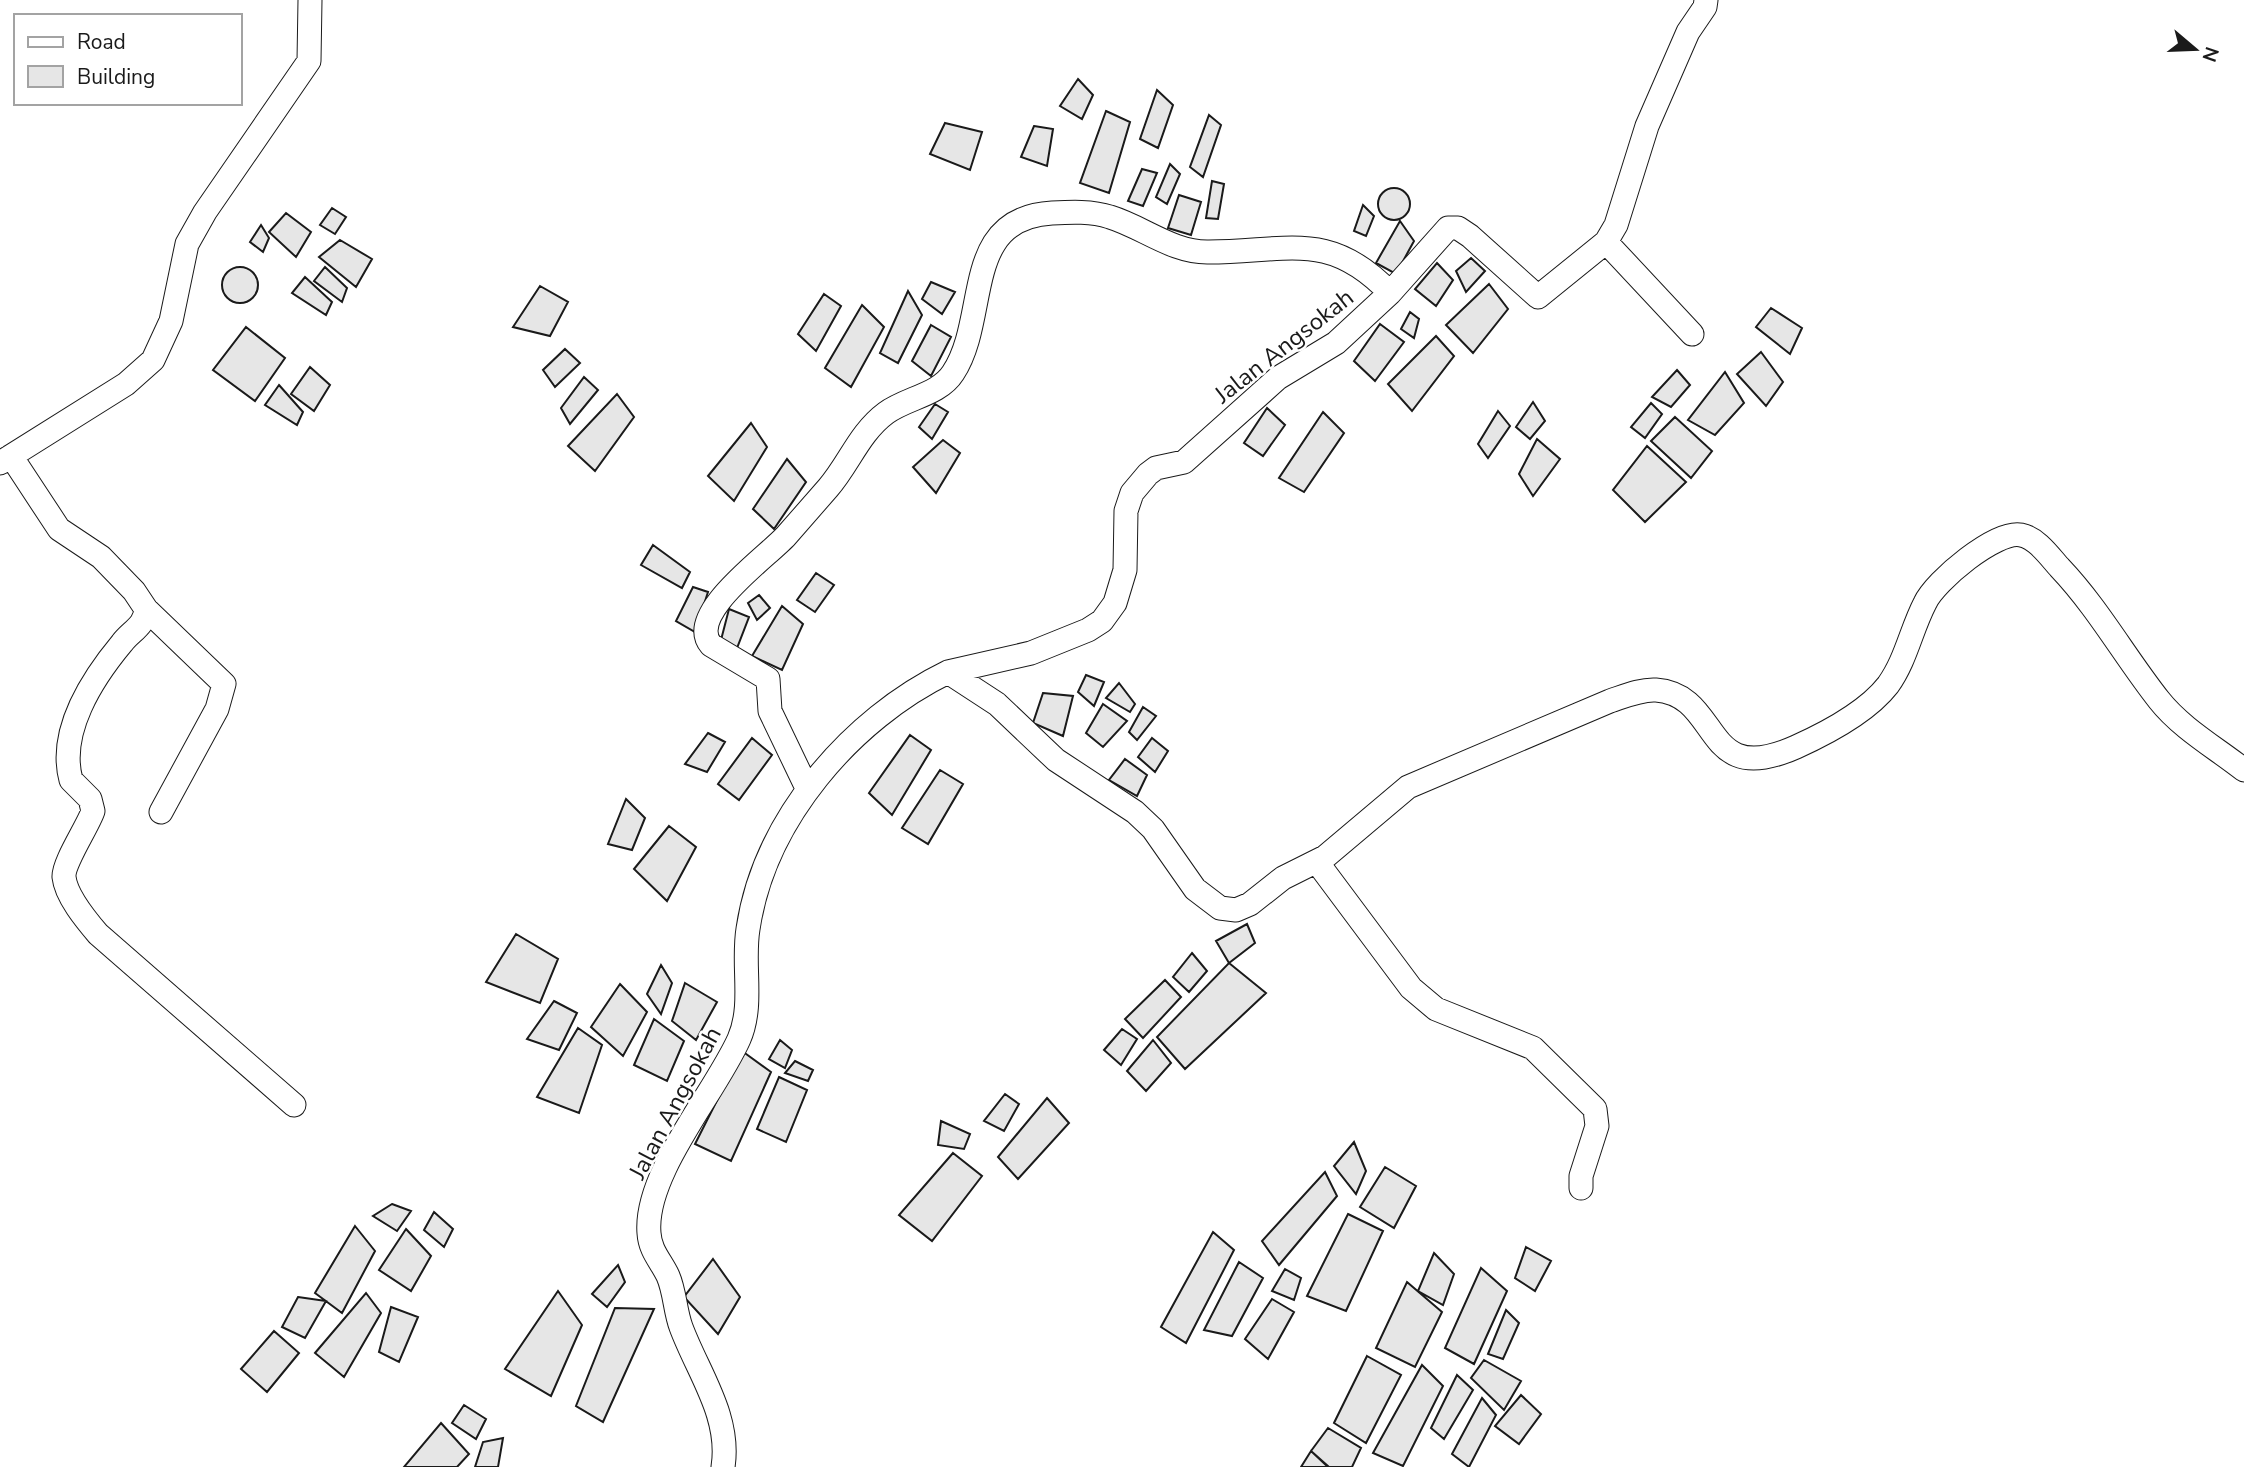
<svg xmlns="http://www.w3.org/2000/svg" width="2244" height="1467" font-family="'Nunito Sans',sans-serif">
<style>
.building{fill:#e6e6e6;stroke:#1a1a1a;stroke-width:2}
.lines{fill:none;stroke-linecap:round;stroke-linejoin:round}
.minor-casing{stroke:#1a1a1a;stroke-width:25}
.minor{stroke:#fff;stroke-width:23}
.labels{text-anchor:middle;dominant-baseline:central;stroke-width:5;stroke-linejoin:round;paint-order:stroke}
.street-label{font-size:24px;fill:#1a1a1a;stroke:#fff}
</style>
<rect width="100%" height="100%" fill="#fff"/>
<path class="building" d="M1078,79l15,16 -11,24 -22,-13z
M1157,90l16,15 -15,43 -18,-9z
M1106,111l24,11 -21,71 -29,-10z
M1209,115l12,10 -18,52 -13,-10z
M945,123l37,9 -12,38 -40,-16z
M1034,126l19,3 -6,37 -26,-9z
M1170,164l10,10 -13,30 -11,-7z
M1142,169l15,4 -14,33 -15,-5z
M1212,181l12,3 -6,35 -12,-1z
M1378 204a16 16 0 1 1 32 0a16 16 0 1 1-32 0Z
M1179,195l22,7 -10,33 -23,-7z
M1363,205l11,11 -8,20 -12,-5z
M332,208l14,9 -11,17 -15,-9z
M286,213l25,19 -15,25 -27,-25z
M1400,221l14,20 -18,33 -20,-11z
M261,225l8,13 -6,14 -13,-10z
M340,240l32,19 -16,28 -37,-30z
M1471,258l14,13 -19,21 -10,-21z
M1437,263l16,17 -17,26 -21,-17z
M222 285a18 18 0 1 1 36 0a18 18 0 1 1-36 0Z
M325,267l22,21 -5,14 -28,-21z
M305,277l27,25 -6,13 -34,-22z
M931,282l24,10 -13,22 -20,-15z
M1489,284l19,25 -35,44 -27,-28z
M540,286l28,16 -18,34 -37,-9z
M908,291l14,24 -24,48 -18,-10z
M824,294l17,12 -25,45 -18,-17z
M862,305l22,22 -33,60 -26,-19z
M1771,308l31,20 -12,26 -34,-27z
M1410,312l9,7 -5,19 -13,-9z
M1380,324l24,18 -29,39 -21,-20z
M931,325l20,12 -20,39 -19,-15z
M246,327l39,31 -30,43 -42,-31z
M1436,336l18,20 -42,55 -24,-27z
M565,349l15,14 -25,24 -12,-17z
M1761,352l22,30 -17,24 -29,-32z
M310,367l20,18 -16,26 -23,-17z
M1677,370l13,15 -19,22 -19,-10z
M1725,372l19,31 -29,32 -27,-15z
M584,377l14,13 -28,34 -9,-16z
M279,385l24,27 -6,13 -32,-20z
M617,394l17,23 -39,54 -27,-25z
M1533,402l12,19 -15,18 -14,-12z
M1651,403l11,11 -17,24 -14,-11z
M935,404l13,8 -16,27 -13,-12z
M1267,408l18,17 -22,31 -19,-13z
M1498,411l12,15 -22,32 -10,-14z
M1323,412l21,21 -40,59 -25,-14z
M1675,417l37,34 -21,27 -40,-37z
M751,423l16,24 -33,54 -26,-25z
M1537,439l23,20 -27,37 -14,-22z
M943,440l17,13 -24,40 -23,-26z
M1647,446l39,36 -41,40 -32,-32z
M787,459l19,23 -32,47 -21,-20z
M653,545l37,27 -8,16 -41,-23z
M816,573l18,12 -19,27 -18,-12z
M693,587l15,5 -13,40 -19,-11z
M759,595l11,13 -13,12 -9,-17z
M782,606l21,18 -21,46 -30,-14z
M729,609l20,8 -12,31 -16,-8z
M1086,675l18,7 -10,24 -16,-14z
M1119,683l16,21 -5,8 -24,-14z
M1043,693l30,3 -10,40 -30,-13z
M1103,704l24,17 -24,26 -17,-14z
M1143,707l13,9 -19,24 -8,-8z
M708,733l17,9 -18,30 -22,-8z
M910,735l21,15 -39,65 -23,-22z
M752,738l20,17 -33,45 -21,-16z
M1152,738l16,13 -13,21 -17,-15z
M1125,759l22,16 -10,21 -28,-16z
M940,770l23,14 -35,60 -26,-16z
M626,799l19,19 -13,32 -24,-6z
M669,826l27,21 -29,54 -33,-32z
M1247,924l8,19 -26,20 -13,-22z
M516,934l42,25 -18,44 -54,-21z
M1192,953l15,18 -18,21 -16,-15z
M1229,963l37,30 -81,76 -28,-32z
M661,965l11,18 -11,31 -14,-20z
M1165,980l16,17 -38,41 -18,-19z
M685,983l32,19 -21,38 -24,-19z
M620,984l27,28 -24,44 -32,-29z
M554,1001l23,12 -18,37 -32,-11z
M654,1019l30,22 -17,40 -33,-16z
M578,1028l24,17 -23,68 -42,-16z
M1122,1029l15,10 -16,26 -17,-15z
M780,1040l12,10 -7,18 -16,-9z
M1153,1040l18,23 -25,28 -19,-20z
M742,1051l29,21 -40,89 -36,-17z
M795,1061l18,9 -5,11 -23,-8z
M779,1077l28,13 -21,52 -29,-13z
M1005,1094l14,10 -15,27 -20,-10z
M1047,1098l22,25 -51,56 -20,-22z
M941,1121l29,13 -6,15 -26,-4z
M1354,1142l12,29 -10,23 -22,-28z
M953,1153l29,23 -50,65 -33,-26z
M1385,1167l31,19 -22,42 -34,-21z
M1325,1172l12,24 -58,69 -17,-24z
M392,1204l19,7 -14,20 -24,-15z
M434,1212l19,17 -9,18 -20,-17z
M1348,1214l35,17 -37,80 -39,-15z
M355,1226l20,25 -33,62 -27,-20z
M406,1229l25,27 -20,35 -32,-21z
M1213,1232l21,18 -48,93 -25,-16z
M1526,1247l25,14 -16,30 -20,-13z
M1434,1253l20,21 -11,31 -25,-14z
M713,1259l27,38 -22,37 -34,-37z
M1239,1262l24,16 -31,58 -28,-6z
M618,1265l7,17 -18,25 -15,-13z
M1481,1268l26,23 -33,73 -29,-16z
M1285,1269l16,9 -7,22 -22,-9z
M1407,1282l35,30 -27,55 -39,-19z
M558,1291l24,34 -31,71 -46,-27z
M366,1293l15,20 -37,64 -29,-24z
M298,1297l28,4 -21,37 -23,-11z
M1272,1299l22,13 -26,47 -23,-20z
M391,1307l27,10 -19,45 -20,-10z
M615,1308l39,1 -51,113 -27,-16z
M1506,1310l13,13 -16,36 -15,-5z
M274,1331l25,22 -32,39 -26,-23z
M1367,1356l34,19 -35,68 -32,-20z
M1484,1360l37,21 -17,29 -33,-32z
M1422,1365l21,21 -40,80 -30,-13z
M1457,1375l16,15 -29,49 -13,-11z
M1521,1395l20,19 -22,30 -24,-18z
M1482,1398l14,17 -27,52 -17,-13z
M464,1405l22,14 -10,20 -24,-16z
M441,1423l28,31 -12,13h-53z
M1328,1428l33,20 -9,19h-23l-18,-16z
M503,1438l-5,29h-23l8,-25z
M1311,1451l17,16h-27z"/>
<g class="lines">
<g class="minor-casing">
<path id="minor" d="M1606,242l86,92
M11,456l48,73 42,28 33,34 12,18c-1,17 -15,22 -24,34 -30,36 -64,89 -51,137l19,19 3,12c-5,15 -30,52 -29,66 2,19 22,43 34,57l196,171
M0,463l126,-79 27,-24 18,-39 16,-77 18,-32 104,-151 1,-61
M146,609l78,75 -7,25 -56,103
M948,672l49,32 59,56 79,52 18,17 42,60 25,19 16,2 14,-6 33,-26 42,-21 83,-70 202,-86c15,-5 31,-12 46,-11 67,5 44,100 140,57 31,-14 71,-35 92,-62 18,-25 23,-55 37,-82 10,-22 71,-73 96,-68 16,3 29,22 39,33 38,40 65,89 99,132 22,28 57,48 85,70
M807,788l-37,-77 -2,-32 -57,-34c-26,-31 56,-88 75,-109 14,-16 28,-32 42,-48 21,-24 31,-55 58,-75 20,-15 53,-18 67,-40 37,-56 7,-155 99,-160 19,-1 40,-2 58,4 33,10 63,36 99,35 78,0 120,-23 181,41
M1317,862l94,126 25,21 97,39 62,61 2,17 -16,50v12
M723,1467c8,-51 -25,-94 -42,-140 -6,-16 -6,-35 -13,-51 -7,-15 -18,-25 -19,-43 -5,-59 66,-140 90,-194 15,-34 3,-74 9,-110 16,-109 103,-210 200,-257l83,-19 57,-23 14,-9 13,-18 10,-33 1,-59 6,-18 16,-19 8,-6 28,-6 94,-84 58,-35 54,-50 58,-65h10l12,8 68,61 68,-55 10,-17 31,-99 41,-94 17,-25 1,-7"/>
</g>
<use href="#minor" class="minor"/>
</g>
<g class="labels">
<g class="street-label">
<text transform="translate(1284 346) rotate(-38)">Jalan Angsokah</text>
<text transform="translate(675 1103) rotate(-62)">Jalan Angsokah</text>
</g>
</g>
<rect x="14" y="14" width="228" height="91" fill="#ffffff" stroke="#a3a3a3" stroke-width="2"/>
<rect x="28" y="37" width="35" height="10" fill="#ffffff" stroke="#a3a3a3" stroke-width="2"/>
<text x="77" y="49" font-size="21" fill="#1a1a1a">Road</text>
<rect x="28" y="66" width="35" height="21" fill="#e6e6e6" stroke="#a3a3a3" stroke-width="2"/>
<text x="77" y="84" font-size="21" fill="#1a1a1a">Building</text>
<g transform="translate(2195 49) rotate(109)" stroke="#ffffff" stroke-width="5" paint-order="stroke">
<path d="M0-5L12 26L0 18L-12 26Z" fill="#1a1a1a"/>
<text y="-10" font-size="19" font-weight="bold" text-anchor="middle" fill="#1a1a1a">N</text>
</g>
</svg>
